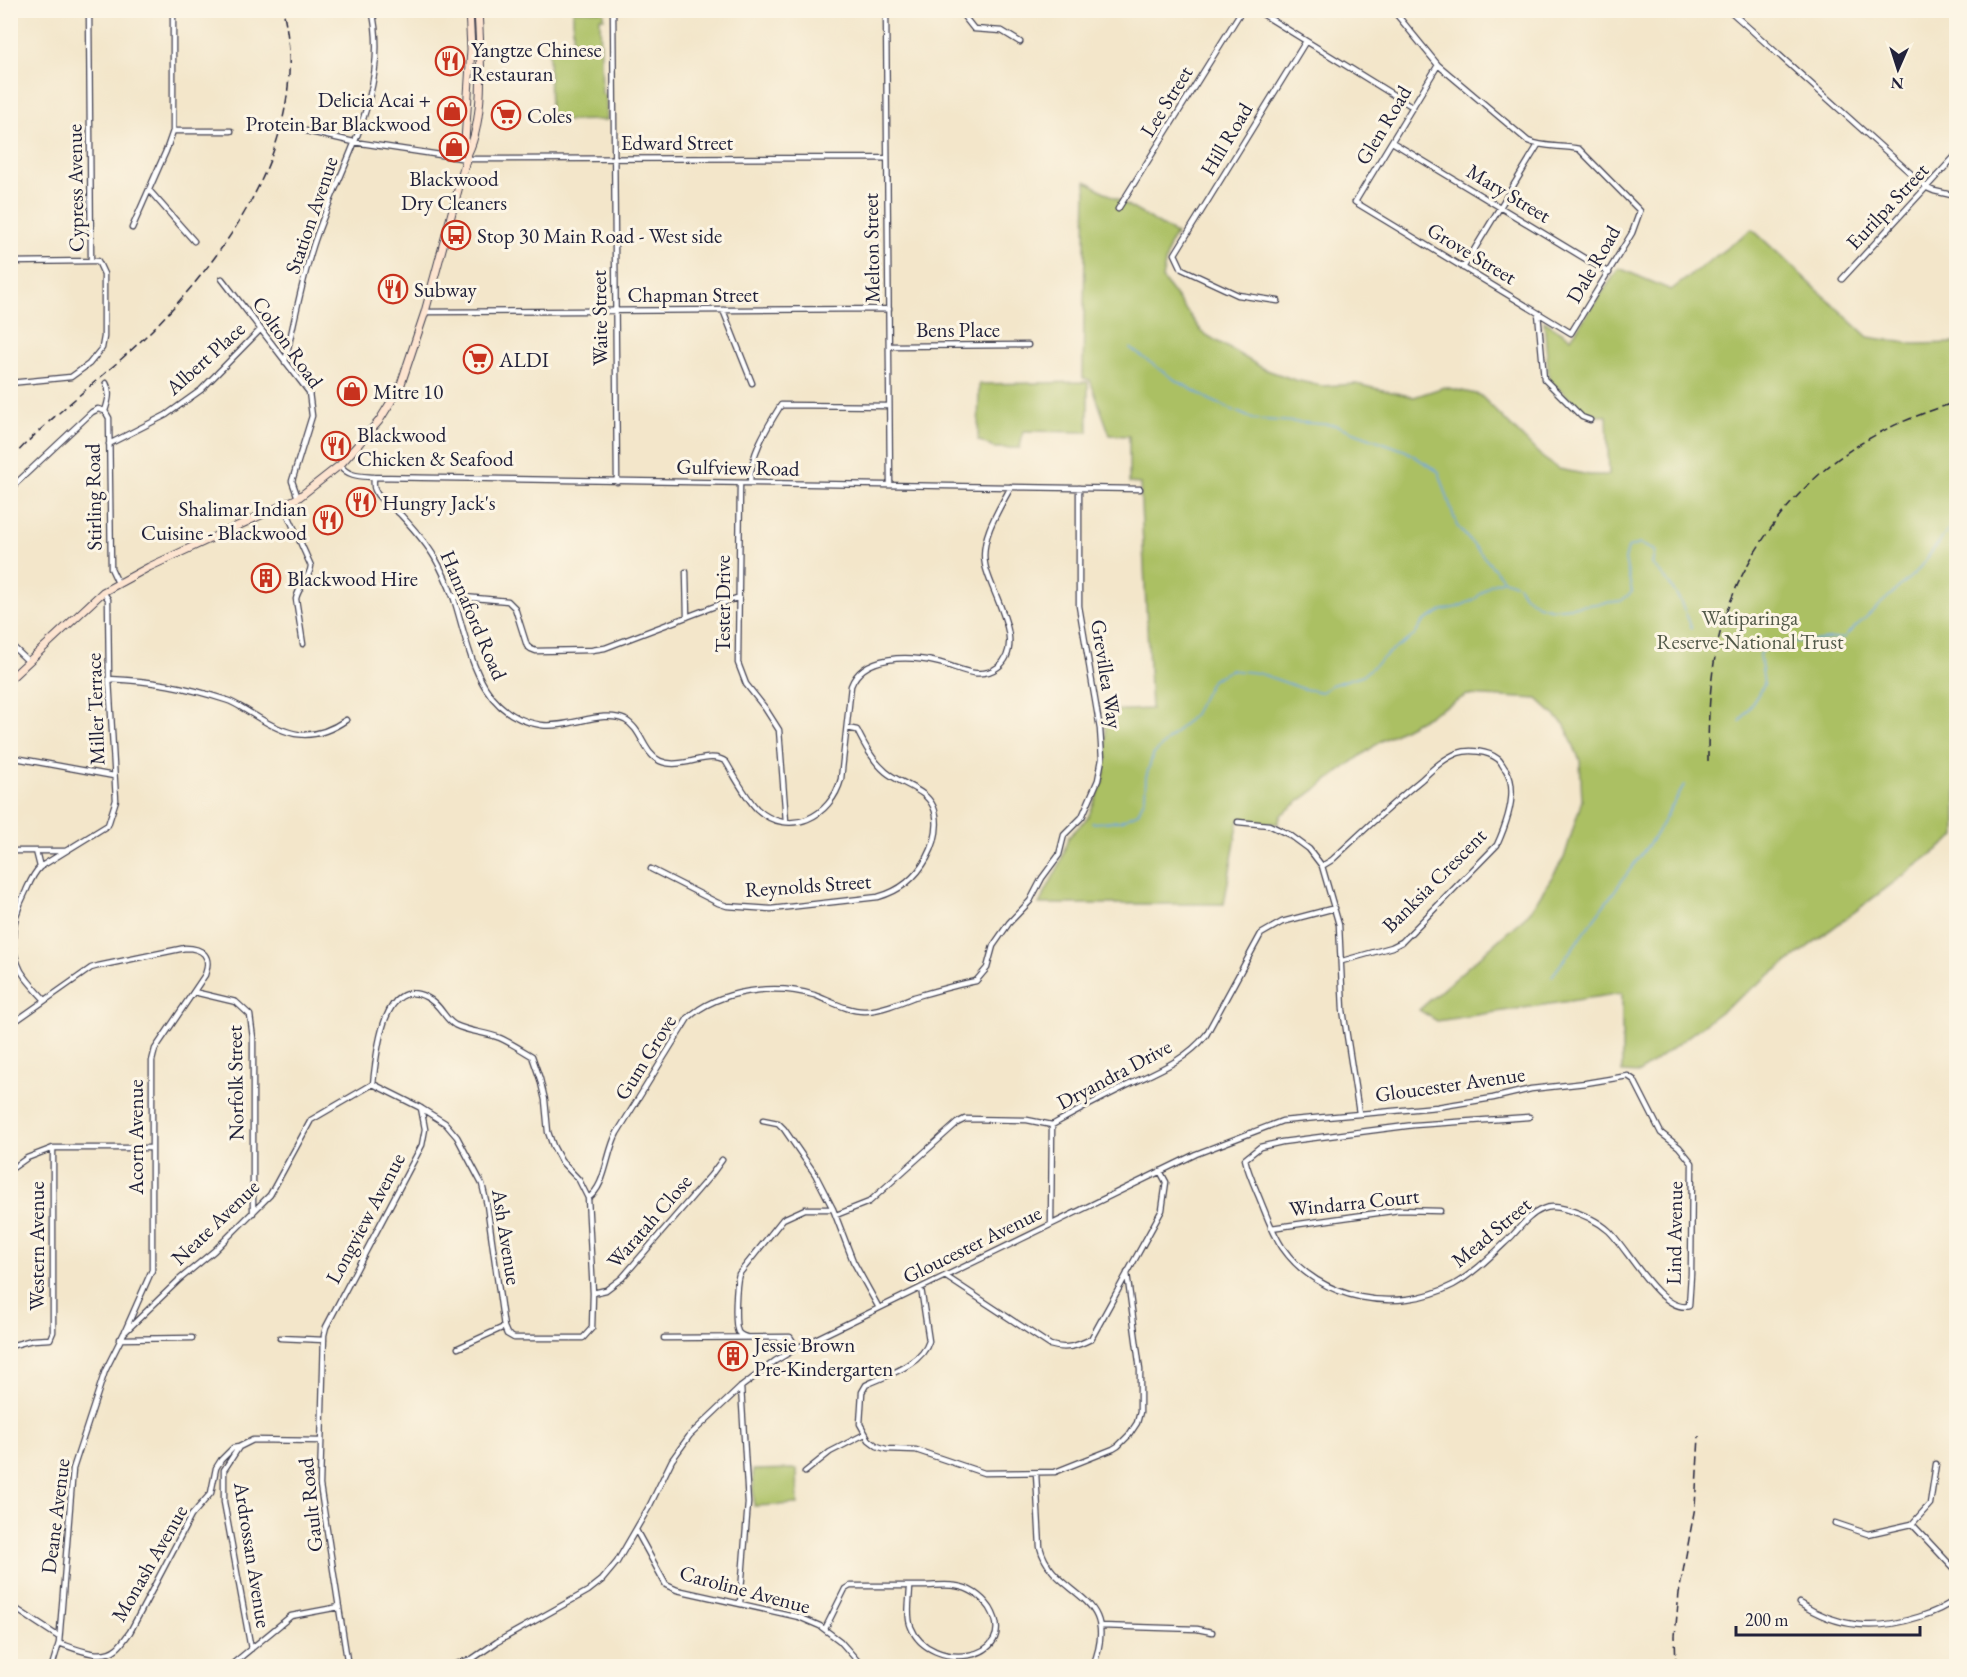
<svg xmlns="http://www.w3.org/2000/svg" width="1967" height="1677" font-family="'EB Garamond',serif">
<style>
.green{fill:#abc064;stroke:#667150;stroke-width:1.5}
.lines{fill:none;stroke-linecap:round;stroke-linejoin:round}
.stream{stroke:#6fa7dd;stroke-width:1.5}
.minor-casing{stroke:#413f50;stroke-width:7}
.secondary-casing{stroke:#413f50;stroke-width:9}
.minor{stroke:#fff;stroke-width:4.5}
.secondary{stroke:#fde4d0;stroke-width:7}
.rail{stroke:#22223b;stroke-width:1.5;stroke-dasharray:9 4.5;stroke-linecap:butt}
.labels{text-anchor:middle;dominant-baseline:central;stroke-width:6;stroke-linejoin:round;paint-order:stroke}
.poi-label{font-size:21px;fill:#22223b;stroke:#fcf5e5;text-anchor:start}
.street-label{font-size:21px;fill:#22223b;stroke:#fcf5e5}
.park-label{font-size:21px;fill:#525949;stroke:#fcf5e5}
</style>
<rect width="100%" height="100%" fill="#fcf5e5"/>
<filter id="ink" filterUnits="userSpaceOnUse"><feTurbulence type="fractalNoise" baseFrequency=".0167" numOctaves="2"/><feDisplacementMap in="SourceGraphic" scale="12" xChannelSelector="R" yChannelSelector="G"/><feConvolveMatrix kernelMatrix="1 2 1 2 8 2 1 2 1" color-interpolation-filters="sRGB"/></filter>
<filter id="wash" filterUnits="userSpaceOnUse"><feTurbulence type="fractalNoise" baseFrequency=".008" numOctaves="4" result="noise"/><feDisplacementMap in="SourceGraphic" scale="24" xChannelSelector="R" yChannelSelector="G"/><feGaussianBlur stdDeviation="1.35" result="paint"/><feColorMatrix in="noise" values="0 0 0 0 0 0 0 0 0 0 0 0 0 0 0 0 0 1.4 0 .05"/><feComposite in="paint" operator="in"/></filter>
<g filter="url(#wash)">
<rect width="100%" height="100%" fill="#f3e6ca"/>
<path class="green" d="M573,11h29l2,2v5h-4l2,76 4,1 1,25 -57,1 -1,-74 24,-2z
M1086,181l90,53 -7,11 -7,33 41,55 61,36 31,11 27,6 34,-2 58,13 30,-10 36,8 63,63 16,11 30,6h20l-2,-59 -22,-3 -36,-34 -5,-58 27,17 48,-70 52,22 81,-61 116,108 46,7 42,-1v493l-317,237 -17,-1v-79l-185,28 -18,-11 110,-97 35,-55 18,-58 -2,-39 -15,-36 -28,-26 -70,-4 -86,46 -100,74 -3,9 -39,-5 -15,85h-185l21,-40 8,-26 20,-21 15,-35 4,-25 -3,-46 47,-2 -11,-225 -11,-1v-47l-19,-1 -20,-55 -7,-2z
M1088,382v50l-65,-1 -3,17h-26l-16,-8 1,-56z
M797,1469l1,35 -44,2 -1,-36z"/>
<g class="lines">
<path class="stream" d="M1130,348l42,30 38,22 43,19 82,6 71,26 33,21 18,54 47,54
M1761,641l9,3
M1740,722l24,-37 -4,-31 10,-10 73,-6 74,-67 39,-51
M1092,823l28,-2 18,-8 7,-16 1,-20 7,-22 41,-41 18,-34 18,-10 28,3 46,16 18,3 9,-7 32,-10 26,-22 26,-18 8,-13 20,-12 15,-3 17,-8 16,-15 13,-4 14,5 6,10 14,10 15,4 68,-8 11,-9 -7,-32 3,-12 12,-4 15,7 -3,13c22,23 29,35 40,65
M1552,976l102,-139 30,-51"/>
</g>
</g>
<g filter="url(#ink)">
<g class="lines">
<g class="minor-casing">
<path id="minor" d="M613,10l4,472
M886,10l4,475
M959,10l15,19 28,2 18,11
M1256,10l157,97
M1393,10l45,55 90,76c16,7 34,4 51,8l61,62 -8,22 -61,100 -216,-131 83,-137
M1729,10l198,178 7,3 22,5
M173,131h58
M306,131l48,11 113,17 420,-1
M1392,142l217,131
M149,190l45,51
M1118,209l124,-199
M132,228l34,-77 7,-20v-121
M10,262l81,-1
M1463,268l75,-123
M222,279l87,113 3,24 -20,65 6,17
M1842,279l114,-124
M1278,301l-40,-6 -56,-26 -7,-15 131,-213
M723,310l29,73
M425,312l464,-3
M1538,313l6,66 38,38 8,3
M889,346l139,-1
M285,362c9,-39 16,-78 28,-116 24,-75 79,-154 59,-236
M10,383l61,-6 18,-13 13,-16 2,-11v-63l-6,-13h-7l-2,-251
M105,411l4,7 2,150 7,15
M105,411c3,-9 6,-19 1,-28
M109,444l57,-29 35,-25 59,-60
M340,465c8,12 21,11 34,12l766,12
M374,477c0,5 -1,9 1,13 4,11 18,17 26,25 12,13 25,27 34,43 7,12 14,28 19,41 16,50 23,116 87,126 27,4 62,-16 84,-5 17,9 18,33 35,41 22,10 49,-12 66,1 8,13 20,36 31,47 32,29 74,8 84,-30l10,-93c12,-32 58,-30 85,-24 21,4 42,20 62,5 30,-23 -9,-77 -13,-103 -5,-26 14,-55 26,-77
M740,483l-2,180 8,21 19,24 14,22 7,91
M750,483c0,-28 16,-54 31,-78l108,1
M10,489l82,-77 6,-3 7,2
M284,506l27,60c-1,12 -13,21 -15,33l7,45
M686,572l1,45
M453,596l55,5 7,7 12,38 4,3 5,2 56,-1 13,-2 134,-51
M10,644l18,17
M109,679c44,2 74,7 117,21 10,3 19,10 28,15 33,21 57,29 92,5
M10,757l104,19
M1238,822l31,3 21,10 19,14 13,17 17,59 4,85 16,103
M10,851h55
M36,851l4,16c-7,7 -10,15 -14,24 -13,25 -19,53 -5,80 6,10 16,20 24,29
M1322,866l10,-6c29,-27 58,-55 89,-80 11,-10 23,-22 37,-27 11,-4 30,-2 40,6 3,2 5,8 8,11 13,20 0,55 -9,75l-95,97 -10,5 -50,14
M40,867l68,-42 8,-25 -7,-121 -1,-80 -5,-7
M651,869l67,34 9,3 44,3 107,-12c22,-6 38,-19 49,-39 11,-20 16,-49 -4,-64 -12,-9 -26,-13 -37,-22 -13,-11 -21,-26 -29,-42l-10,-2
M194,992l42,10 14,13 3,23v175
M10,1025l81,-57 7,-2 87,-18c18,0 27,8 20,27l-50,74 -3,12v209l-27,61
M763,1120l15,3 6,6 31,45 18,35 20,52 26,47
M1052,1125c23,-13 46,-25 70,-37 30,-15 63,-26 84,-53l55,-101 21,-12 53,-14
M10,1170l17,-12 26,-10h99
M588,1198c18,-11 18,-45 29,-65l71,-115c31,-28 87,-35 126,-23 16,6 35,17 52,16 16,-1 33,-8 48,-14 21,-6 41,-12 62,-16l11,-13 6,-22 16,-23 21,-22 12,-23 17,-23 5,-20 18,-18 16,-37 4,-21 -2,-30 -21,-123v-118
M836,1215l33,-13 88,-79 8,-4 62,1 25,5 -1,98
M1271,1228l128,-18 41,1
M945,1276l105,69c16,5 27,1 41,-6l71,-129 4,-28 -6,-11
M921,1288l8,53c-7,24 -42,34 -63,44l-4,7 -2,32 9,16 8,6 9,3 30,1 68,23 71,-1 58,-23 5,-3 11,-11 8,-12 3,-11v-42l-13,-97
M593,1293l13,-3 16,-12 89,-103 11,-15
M746,1337c-4,-2 -5,-1 -8,-5 -4,-9 -2,-48 1,-58l44,-55 22,-10h28
M280,1338l44,2
M664,1338l126,-1 7,11
M120,1339l72,-1
M10,1346l22,-6 18,-1 3,-7v-184
M458,1348l46,-21
M805,1472l25,-20 35,-18
M1036,1473l4,74c13,52 83,44 53,119
M1835,1523l33,11 44,-10 18,-20 6,-40
M1912,1524l44,47
M636,1530l30,55 11,5 122,27 21,9 20,15 22,25
M740,1603l8,-100 -7,-116
M1799,1603c39,25 76,28 120,14 13,-4 27,-10 37,-18
M10,1605l49,32
M1100,1626l97,3 15,3
M825,1629l20,-40 5,-3c24,0 49,0 74,0 10,0 22,-2 32,0 14,2 26,11 34,22 32,53 -61,66 -79,19 -5,-12 -1,-29 -1,-41
M59,1643c17,6 43,18 58,5 5,-4 9,-11 13,-16l61,-116 20,-23 5,-25 5,-8 12,-12 6,-1
M251,1649l-27,-147v-32l15,-23 14,-7 68,1
M472,1659l6,7
M52,1666l7,-23 14,-174 32,-98 19,-38 56,-54 34,-28 56,-56 41,-75 62,-36c3,-26 9,-109 53,-87 15,7 18,22 29,28 14,7 30,7 45,13 11,5 22,12 32,18l8,23 5,21 3,32 5,14 8,15 18,19 9,18 5,95 -1,35 -9,10h-69l-7,-4 -3,-7 -17,-122 -5,-21 -25,-47 -12,-14 -26,-16 -46,-23
M230,1666l61,-50 48,-9
M348,1666l-28,-181 4,-150 2,-8 96,-182 3,-16 -4,-21
M449,1666l23,-7 25,-17 91,-51 14,-11 15,-18 33,-57 22,-45 18,-25 51,-48 34,-26 22,-13 399,-194 86,-33 155,-14 56,-9 38,-9 55,-6 42,-7 6,4 27,53 18,14 13,16 -1,111 -2,32c-28,7 -62,-58 -80,-75 -11,-10 -29,-18 -44,-22 -7,-2 -16,-3 -22,0 -13,5 -22,17 -31,27 -18,17 -37,37 -59,49 -56,29 -134,16 -171,-38 -10,-15 -16,-33 -23,-50 -5,-12 -11,-25 -14,-38l15,-12 22,-5 132,-17 115,-8"/>
</g>
<g class="secondary-casing">
<path id="secondary" d="M468,153l-3,-12 6,-92 -2,-39
M10,679l93,-87 46,-25 149,-69 42,-33 39,-44 21,-34 25,-75 43,-159c18,-37 12,-102 10,-143"/>
</g>
<use href="#minor" class="minor"/>
<use href="#secondary" class="secondary"/>
<path class="rail" d="M10,460c44,-48 98,-85 144,-132 81,-83 158,-196 129,-318
M1708,761c0,-35 1,-69 7,-104 13,-83 74,-170 145,-213 30,-19 63,-31 96,-42
M1676,1666l-1,-30 4,-43 16,-86 4,-71"/>
</g>
</g>
<defs>
<g id="restaurant-ring" transform="scale(1.5)"><circle r="9.5" fill="#fcf5e5" stroke="#c8321e" stroke-width="1.5"/><path d="M-5-6h1v4h1v-4h1v4h1v-4h1v5L-1.5 .5V6h-2V.5L-5-1ZM5-6V6H3V1.5H1.5Q1.5-4 5-6Z" fill="#c8321e"/></g>
<g id="shop-ring" transform="scale(1.5)"><circle r="9.5" fill="#fcf5e5" stroke="#c8321e" stroke-width="1.5"/><path d="M-5-2.5h2.3a2.7 3.5 0 0 1 5.4 0H5L5.5 6h-11ZM-1.5-2.5h3a1.5 2.3 0 0 0-3 0Z" fill="#c8321e"/></g>
<g id="supermarket-ring" transform="scale(1.5)"><circle r="9.5" fill="#fcf5e5" stroke="#c8321e" stroke-width="1.5"/><path d="M-6-5.5h2.5l.6 2H6L4.5 2H-2.5L-4.4-4H-6ZM-1.5 3.2a1.3 1.3 0 1 0 .1 0ZM3 3.2a1.3 1.3 0 1 0 .1 0Z" fill="#c8321e"/></g>
<g id="bus-ring" transform="scale(1.5)"><circle r="9.5" fill="#fcf5e5" stroke="#c8321e" stroke-width="1.5"/><path d="M-5-6H5V4H4V6H2V4H-2V6H-4V4H-5ZM-3.5-4V0h7V-4ZM-3.5 1.2v1.5H-2V1.2ZM2 1.2v1.5H3.5V1.2Z" fill="#c8321e"/></g>
<g id="building-ring" transform="scale(1.5)"><circle r="9.5" fill="#fcf5e5" stroke="#c8321e" stroke-width="1.5"/><path d="M-4-6H4V6H1V3H-1V6H-4ZM-2.5-4.3h1.7v1.8h-1.7ZM.8-4.3h1.7v1.8H.8ZM-2.5-1h1.7V.8h-1.7ZM.8-1h1.7V.8H.8Z" fill="#c8321e"/></g>
</defs>
<g fill-rule="evenodd">
<use href="#restaurant-ring" x="450" y="61"/>
<use href="#shop-ring" x="452" y="111"/>
<use href="#supermarket-ring" x="506" y="115"/>
<use href="#shop-ring" x="454" y="147"/>
<use href="#bus-ring" x="456" y="235"/>
<use href="#restaurant-ring" x="393" y="289"/>
<use href="#supermarket-ring" x="478" y="359"/>
<use href="#shop-ring" x="352" y="391"/>
<use href="#restaurant-ring" x="336" y="446"/>
<use href="#restaurant-ring" x="361" y="502"/>
<use href="#restaurant-ring" x="328" y="520"/>
<use href="#building-ring" x="266" y="578"/>
<use href="#building-ring" x="733" y="1356"/>
</g>
<g class="labels">
<g class="poi-label">
<text x="471" y="49">Yangtze Chinese<tspan x="471" dy="24">Restauran</tspan></text>
<text x="431" y="99" text-anchor="end">Delicia Acai +<tspan x="431" dy="24">Protein Bar Blackwood</tspan></text>
<text x="527" y="115">Coles</text>
<text x="454" y="178" text-anchor="middle">Blackwood<tspan x="454" dy="24">Dry Cleaners</tspan></text>
<text x="477" y="235">Stop 30 Main Road - West side</text>
<text x="414" y="289">Subway</text>
<text x="499" y="359">ALDI</text>
<text x="373" y="391">Mitre 10</text>
<text x="357" y="434">Blackwood<tspan x="357" dy="24">Chicken &amp; Seafood</tspan></text>
<text x="382" y="502">Hungry Jack's</text>
<text x="307" y="508" text-anchor="end">Shalimar Indian<tspan x="307" dy="24">Cuisine - Blackwood</tspan></text>
<text x="287" y="578">Blackwood Hire</text>
<text x="754" y="1344">Jessie Brown<tspan x="754" dy="24">Pre-Kindergarten</tspan></text>
</g>
<g class="street-label">
<text transform="translate(1166 101) rotate(-58)">Lee Street</text>
<text transform="translate(1383 125) rotate(-59)">Glen Road</text>
<text transform="translate(1226 139) rotate(-59)">Hill Road</text>
<text x="677" y="142">Edward Street</text>
<text transform="translate(75 188) rotate(-91)">Cypress Avenue</text>
<text transform="translate(1509 193) rotate(31)">Mary Street</text>
<text transform="translate(1887 206) rotate(-47)">Eurilpa Street</text>
<text transform="translate(311 215) rotate(-71)">Station Avenue</text>
<text transform="translate(871 248) rotate(-91)">Melton Street</text>
<text transform="translate(1472 253) rotate(31)">Grove Street</text>
<text transform="translate(1593 264) rotate(-60)">Dale Road</text>
<text x="693" y="294">Chapman Street</text>
<text transform="translate(599 318) rotate(-91)">Waite Street</text>
<text x="958" y="329">Bens Place</text>
<text transform="translate(288 342) rotate(55)">Colton Road</text>
<text transform="translate(205 358) rotate(-42)">Albert Place</text>
<text transform="translate(738 467) rotate(1)">Gulfview Road</text>
<text transform="translate(93 497) rotate(-91)">Stirling Road</text>
<text transform="translate(722 604) rotate(-90)">Tester Drive</text>
<text transform="translate(474 615) rotate(67)">Hannaford Road</text>
<text transform="translate(1107 674) rotate(81)">Grevillea Way</text>
<text transform="translate(95 709) rotate(-92)">Miller Terrace</text>
<text transform="translate(1434 880) rotate(-45)">Banksia Crescent</text>
<text transform="translate(808 885) rotate(-4)">Reynolds Street</text>
<text transform="translate(645 1057) rotate(-58)">Gum Grove</text>
<text transform="translate(1114 1074) rotate(-28)">Dryandra Drive</text>
<text transform="translate(235 1083) rotate(-91)">Norfolk Street</text>
<text transform="translate(1450 1084) rotate(-8)">Gloucester Avenue</text>
<text transform="translate(135 1137) rotate(-90)">Acorn Avenue</text>
<text transform="translate(1354 1202) rotate(-6)">Windarra Court</text>
<text transform="translate(365 1218) rotate(-62)">Longview Avenue</text>
<text transform="translate(649 1221) rotate(-49)">Waratah Close</text>
<text transform="translate(215 1222) rotate(-44)">Neate Avenue</text>
<text transform="translate(1491 1232) rotate(-40)">Mead Street</text>
<text transform="translate(1674 1233) rotate(-89)">Lind Avenue</text>
<text transform="translate(507 1237) rotate(81)">Ash Avenue</text>
<text transform="translate(972 1244) rotate(-26)">Gloucester Avenue</text>
<text transform="translate(36 1246) rotate(-90)">Western Avenue</text>
<text transform="translate(310 1505) rotate(-96)">Gault Road</text>
<text transform="translate(55 1516) rotate(-83)">Deane Avenue</text>
<text transform="translate(253 1555) rotate(81)">Ardrossan Avenue</text>
<text transform="translate(149 1563) rotate(-60)">Monash Avenue</text>
<text transform="translate(745 1589) rotate(15)">Caroline Avenue</text>
</g>
<g class="park-label">
<text x="1750" y="617">Watiparinga<tspan x="1750" dy="24">Reserve-National Trust</tspan></text>
</g>
</g>
<rect width="1967" height="1677" fill="none" stroke="#fcf5e5" stroke-width="36"/>
<g transform="translate(1898 69) rotate(183)" stroke="#fcf5e5" stroke-width="4.5" paint-order="stroke">
<path d="M0-4.5L10 22L0 15L-10 22Z" fill="#22223b"/>
<text y="-9" font-size="16" font-weight="bold" text-anchor="middle" fill="#22223b">N</text>
</g>
<path d="M1736 1626v9h184v-9" fill="none" stroke="#22223b" stroke-width="3"/>
<text x="1745" y="1626" font-size="18" fill="#22223b" stroke="#fcf5e5" stroke-width="4.5" paint-order="stroke">200 m</text>
</svg>
